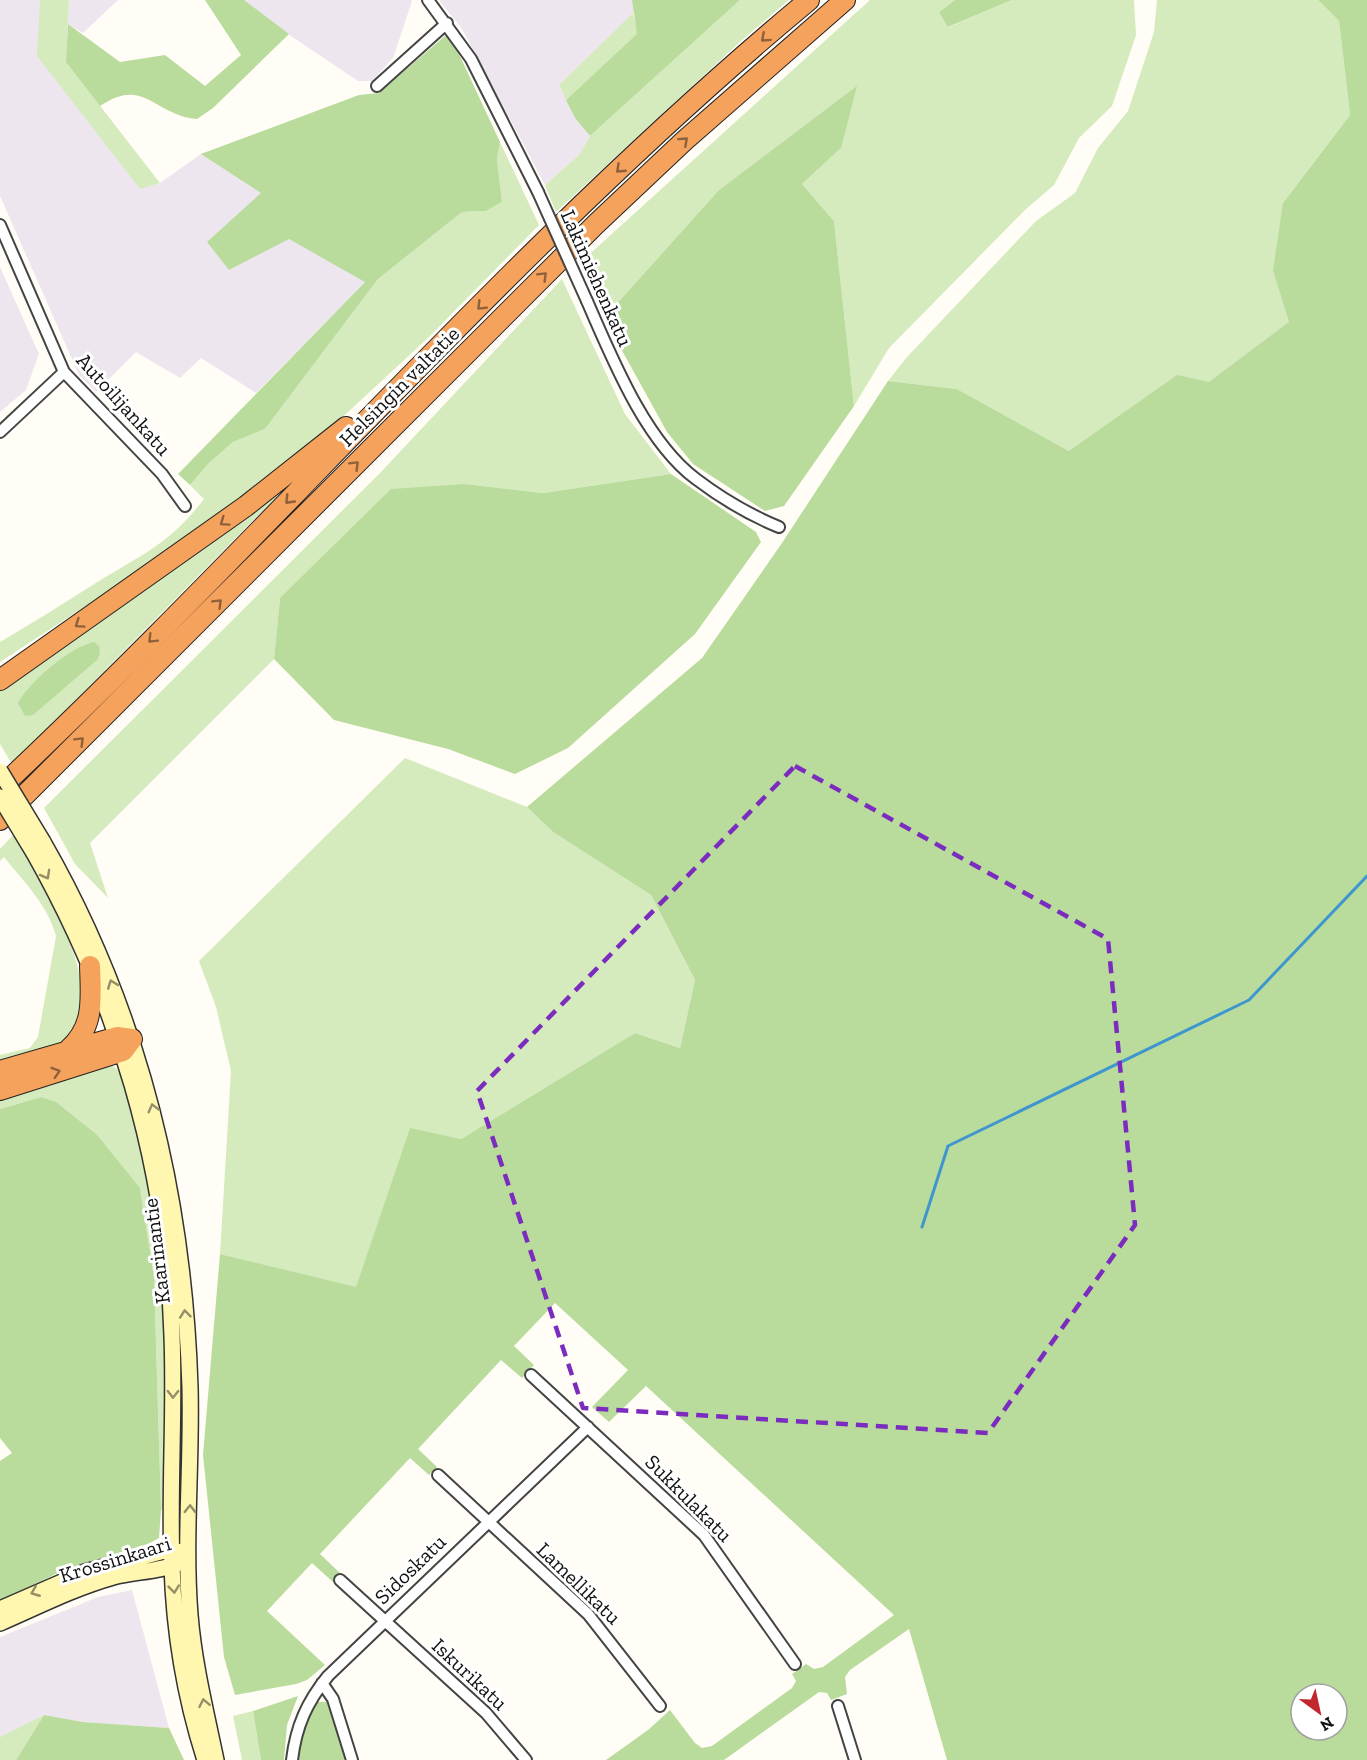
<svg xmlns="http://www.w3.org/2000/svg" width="1367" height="1760" font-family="'Zilla Slab',serif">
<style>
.industrial{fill:#eee6ef}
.green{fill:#d5ebbd}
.forest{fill:#b9dc9c;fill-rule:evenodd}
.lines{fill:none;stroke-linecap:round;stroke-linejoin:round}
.stream{stroke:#3f96cf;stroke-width:3}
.street-casing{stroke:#444;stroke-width:14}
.secondary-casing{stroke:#333;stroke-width:18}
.highway-casing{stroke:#222;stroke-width:22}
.street{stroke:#fff;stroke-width:10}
.secondary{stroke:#fff6b0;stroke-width:15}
.highway{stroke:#f5a25d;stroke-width:20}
.street-bridge-casing{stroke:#444;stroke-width:14;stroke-linecap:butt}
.secondary-bridge-casing{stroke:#333;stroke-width:18;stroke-linecap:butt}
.street-bridge{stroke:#fff;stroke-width:10}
.secondary-bridge{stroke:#fff6b0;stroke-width:15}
.oneway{stroke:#8e613b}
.oneway2{stroke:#948f68}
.marked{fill:none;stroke:#7b2cbf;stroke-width:4.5;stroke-dasharray:12 8;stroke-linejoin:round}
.labels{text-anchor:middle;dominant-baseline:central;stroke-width:6;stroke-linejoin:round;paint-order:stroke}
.street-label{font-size:21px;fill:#111;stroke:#fff}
</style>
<rect width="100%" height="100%" fill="#fffdf5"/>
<path class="industrial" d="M0,0h40l100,188 20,-5 41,-29 49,-18 115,146 -109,111 -55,-35 -21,20 -44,-26 -40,40 -17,-17 -79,-179z
M69,0h49l-35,33 -15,-9z
M244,0h167l1,1 -19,57 -21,23h-14l-85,-57z
M439,0h208l-88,85 16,33 15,18 -11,19 -34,30 -83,-156z
M0,267l39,87 -13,36 -26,22z
M132,1590l37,138 -86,-6 -39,-7 -44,22v-100l98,-40z"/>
<path class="green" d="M40,0h29l-3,62 94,121 -20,6 -103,-133z
M740,0h49l-48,41 -185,171 -11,-27 34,-30 11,-19z
M870,0h85l-16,12 10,15 63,-27h122l2,35 -24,71 -33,32 -25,47 -29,25 -136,138 -35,58 -20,-185 -32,-37 39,-36 -123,43 -114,127 -21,-58z
M1157,0h161l21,21 11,94 -67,88 84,222 -298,26 -112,-62 -69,-8 19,-24 129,-136 39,-28 23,-45 30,-37 26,-79z
M633,13l5,21 -72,66 -7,-15z
M500,142l39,83 -110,112 -122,113 -148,112 -55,32 -104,68v-20c34,-20 66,-40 99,-61 46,-28 70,-37 105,-82l-14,-14 19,-22 24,-21 32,-13 113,-150 84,-67 24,-1 16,-9 -5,-43z
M562,279l63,135 46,60 -128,19 -77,-9 -186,114 -6,61 -184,184 18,55 -33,-34 -31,-56 336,-335z
M310,463l-298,301 -12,-20v-56z
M405,758l122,49 26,25 98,63 44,85 -15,68 -45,-15 -174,106 -51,-10 -54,159 -136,-34 11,-183 -15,-64 -17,-46z
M13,835c29,41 74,124 70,176 -1,10 -12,23 -18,32l-65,18v-6l30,-7 8,-11 18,-101c-8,-31 -33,-55 -52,-79l-4,4v-12z
M104,1066h9l6,5 7,17 24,103 13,88 5,230 -7,1 -7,-233 -14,-89 -99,-91 -41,12v-12z
M253,1711l8,49h-19l-9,-44z
M44,1715l-28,45h-16v-23z"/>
<path class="forest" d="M205,0h39l45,34 -76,74 -16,11c-44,-4 -52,-43 -97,-13l-34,-44 2,-38 52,38 45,-7 40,31 36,-31z
M632,0h108l-150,136 -15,-18 -9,-18 71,-66z
M955,0h57l-64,27 -9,-15z
M1318,0h49v1760h-420l-38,-131 -59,41 -5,7 2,17 -16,6 -4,-7 -8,-1 -95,68h-118l42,-30 22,-20 25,33 7,5 10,-2 80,-58 4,-7 -4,-7 14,-10 8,5 9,-2 71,-52 -248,-229 -37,36 -17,-15 36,-37 -73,-67 -41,43 20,19 -12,13 -21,-18 -83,89 19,18 -8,8 -19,-17 -90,96 21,20 -8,8 -21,-19 -45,48 58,54 -18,15 -11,4 -61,11 -11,-38 -21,-202 17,-201 136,33 54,-159 51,11 174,-106 45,15 15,-68 -44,-85 -98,-63 -26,-25 175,-149 80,-115 106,-162 69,8 112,62 108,-76 32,7 80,-60 -16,-52 10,-67 67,-88 -11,-94zM1301,1694h36v36h-36z
M446,35l13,19 41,88 -3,17 5,43 -16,9 -24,1 -84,67 -113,150 -32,13 -24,21 -19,22 -12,-11 187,-192 -76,-43 -60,31 -22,-28 54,-49 -60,-39 158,-59 20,-2z
M857,86l-16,62 -39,36 32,37 20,185 -70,100 -19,5 -72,-47 -26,-32 -63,-114 114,-127z
M671,474l85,58 5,10 -66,92 -127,114 -53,26 -67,-25 -114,-29 -60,-61 6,-61 111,-109 75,-5 77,9z
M94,642l5,4 1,8 -3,6 -64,55 -8,1 -7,-13c12,-22 52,-56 76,-61z
M41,1097l15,5 41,33 43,53 14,89 7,233 -2,28 -11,6 -84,26 -64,31v-140l12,-8 -12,-15v-329z
M298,1696l-11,29 -3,35h-23l-8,-49z
M318,1702h10l17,58h-49c3,-22 7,-42 22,-58z
M44,1715l39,7 86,6 15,32h-168z"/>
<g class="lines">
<path class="stream" d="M922,1227l26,-81 301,-146 118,-124"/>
<g class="street-casing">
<path id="street" d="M428,0l43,59 67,133
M377,86l70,-63
M0,225l64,147 98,102 23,32
M587,301c25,57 58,140 109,178 25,19 54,36 83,48
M0,432l64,-60
M531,1375l173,160 91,129
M438,1475l150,139 72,92
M340,1580l146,133 40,47
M322,1683l11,16 19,61
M838,1706l17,54
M292,1760c4,-34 15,-58 36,-84l260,-249"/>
</g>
<g class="secondary-casing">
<path id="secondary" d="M43,842c96,167 141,353 147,545 2,76 -6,152 0,228 4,49 16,97 26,145
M34,853c83,147 133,312 138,483 3,76 -3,153 0,230 2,65 13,132 33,194
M0,1609l85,-37 87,-23 7,3
M0,1623c37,-16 74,-35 113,-46 22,-6 47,-5 68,-15"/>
</g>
<g class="highway-casing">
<path id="highway" d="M0,680l246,-174 100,-79
M0,788c274,-258 519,-547 809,-788
M0,820l596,-596 88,-83 161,-141
M68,1050c27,-23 23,-51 22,-84
M0,1071l117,-34 15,2 -9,12 -123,39"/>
</g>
<use href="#street" class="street"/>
<use href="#secondary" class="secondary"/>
<use href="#highway" class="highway"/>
<g class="street-bridge-casing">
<path id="street-bridge" d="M538,192l49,109"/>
</g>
<g class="secondary-bridge-casing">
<path id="secondary-bridge" d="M0,771l43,71
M0,797l34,56"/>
</g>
<use href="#street-bridge" class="street-bridge"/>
<use href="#secondary-bridge" class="secondary-bridge"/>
</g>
<defs><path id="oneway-chevron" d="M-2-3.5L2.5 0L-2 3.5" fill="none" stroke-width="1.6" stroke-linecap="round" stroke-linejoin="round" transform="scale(1.5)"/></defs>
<g class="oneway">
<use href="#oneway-chevron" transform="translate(765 38) rotate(138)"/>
<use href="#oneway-chevron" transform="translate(684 141) rotate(-42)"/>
<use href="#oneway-chevron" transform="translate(620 169) rotate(137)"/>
<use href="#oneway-chevron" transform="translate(543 276) rotate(-45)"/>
<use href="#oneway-chevron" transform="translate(481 306) rotate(135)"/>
<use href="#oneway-chevron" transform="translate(355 465) rotate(-45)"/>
<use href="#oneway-chevron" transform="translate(289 500) rotate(134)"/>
<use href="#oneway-chevron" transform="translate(224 522) rotate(145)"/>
<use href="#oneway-chevron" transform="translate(218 603) rotate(-45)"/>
<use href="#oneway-chevron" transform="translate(79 624) rotate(145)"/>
<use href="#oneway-chevron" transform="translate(152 639) rotate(135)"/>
<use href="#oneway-chevron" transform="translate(80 741) rotate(-45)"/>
<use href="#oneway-chevron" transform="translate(56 1072) rotate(-18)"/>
</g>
<g class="oneway2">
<use href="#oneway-chevron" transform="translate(46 875) rotate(61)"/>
<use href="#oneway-chevron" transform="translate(112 984) rotate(-111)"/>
<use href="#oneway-chevron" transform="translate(153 1108) rotate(-104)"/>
<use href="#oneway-chevron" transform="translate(185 1314) rotate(-96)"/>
<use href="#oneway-chevron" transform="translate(173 1394) rotate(91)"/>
<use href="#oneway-chevron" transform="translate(190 1509) rotate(-89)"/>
<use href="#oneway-chevron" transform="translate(174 1589) rotate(84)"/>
<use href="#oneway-chevron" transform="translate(35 1592) rotate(158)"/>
<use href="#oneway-chevron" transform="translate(204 1703) rotate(-101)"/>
</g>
<path class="marked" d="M795,766l313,173 27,286 -147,208 -405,-25 -106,-317z"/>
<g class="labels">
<g class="street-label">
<text transform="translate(597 278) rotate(66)">Lakimiehenkatu</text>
<text transform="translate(399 386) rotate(-45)">Helsingin valtatie</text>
<text transform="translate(124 404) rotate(48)">Autoilijankatu</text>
<text transform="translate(156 1251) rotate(-97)">Kaarinantie</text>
<text transform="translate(689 1498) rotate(45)">Sukkulakatu</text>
<text transform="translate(115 1559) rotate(-17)">Krossinkaari</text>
<text transform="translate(410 1569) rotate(-44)">Sidoskatu</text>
<text transform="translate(579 1583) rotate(44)">Lamellikatu</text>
<text transform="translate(470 1674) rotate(43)">Iskurikatu</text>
</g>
</g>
<g transform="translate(1319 1712) rotate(147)"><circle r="28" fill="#ffffff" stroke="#a0a0a0" stroke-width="1.5"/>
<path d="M0-4.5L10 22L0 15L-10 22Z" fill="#c4262e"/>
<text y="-9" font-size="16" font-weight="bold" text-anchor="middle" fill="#111111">N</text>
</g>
</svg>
